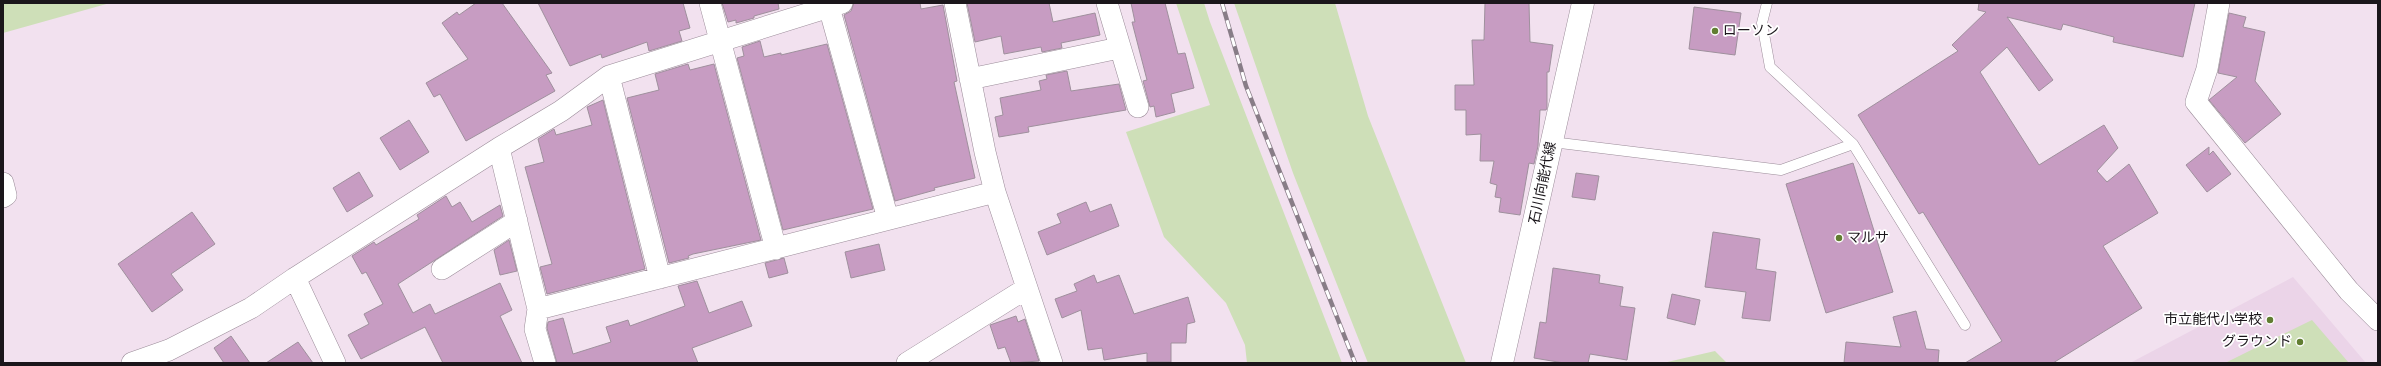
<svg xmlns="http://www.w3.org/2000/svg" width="2381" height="366" font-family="'Source Sans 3','Noto Sans JP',sans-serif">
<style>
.built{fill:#ebd4e8}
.green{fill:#cedfb8}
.building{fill:#c79cc2;stroke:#9f909d}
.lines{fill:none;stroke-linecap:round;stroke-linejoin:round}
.service-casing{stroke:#9b8c99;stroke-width:11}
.minor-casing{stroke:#9b8c99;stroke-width:22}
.secondary-casing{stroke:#9b8c99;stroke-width:23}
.service{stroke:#fff;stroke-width:10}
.minor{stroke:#fff;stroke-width:21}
.secondary{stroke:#fff;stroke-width:22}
.rail-casing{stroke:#887d87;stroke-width:4.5}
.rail{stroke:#fff;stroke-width:3;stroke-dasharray:9;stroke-linecap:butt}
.poi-dot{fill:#617d31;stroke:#fff;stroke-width:1.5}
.labels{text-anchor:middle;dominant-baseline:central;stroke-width:3.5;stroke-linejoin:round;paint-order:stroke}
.poi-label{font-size:14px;fill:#1b161b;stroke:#fff;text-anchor:start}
.street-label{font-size:14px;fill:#1b161b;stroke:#fff}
</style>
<rect width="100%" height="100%" fill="#f2e1ef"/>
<path class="built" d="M2293,277l73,86h-236z"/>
<path class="green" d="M3,3h107l-107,30z
M1176,3h28l6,19 132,341h-95l-2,-18 -19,-42 -62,-66 -38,-105 84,-27z
M1234,3h101l33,113 98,247h-98l-75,-190z
M2312,320l37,43h-124z
M1715,351l12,12h-64z"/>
<path class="building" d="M476,3h26l50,70 -6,2 9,16 -89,50 -26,-47 -6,3 -8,-14 42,-24 -26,-36 15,-11 2,3z
M538,3h145l7,25 -11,3 3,10 -33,10 -2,-9 -45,16 -1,-4 -31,12z
M722,3h56l1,6 -25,7v2l-18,5v-3l-8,2z
M854,3h66l1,6 22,-4 14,76 -3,1 21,96 -41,10 1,2 -40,11 -51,-186 7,-4z
M967,3h82l4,19 42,-9 5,22 -39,8 1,5 -20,4 -1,-5 -37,7 -3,-18 -26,6z
M1131,3h34l13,51 7,-1 9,35 -23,6 4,18 -19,5 -2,-11 -4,1 -7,-26 4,-1 -15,-58h3z
M1485,3h44l1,39 23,3 -4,27h-2v36l-1,2h-6l-2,36 -4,18 -5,-1 -9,52 -21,-3 2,-14 -6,-1 2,-12 -7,-2 4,-22h-14l1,-27 -15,1v-25h-11v-25h19l-2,-45h12z
M1979,3h216l-12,54 -70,-15 1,-5 -51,-13 -2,6 -54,-13 46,63 -14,11 -32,-44 -27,25 59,93 65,-40 14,23 -21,23 10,11 22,-18 29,49 -55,33 39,62 -89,55h-88l37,-22 -79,-129 -4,2 -61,-99 100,-64 -6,-6 34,-33 -8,-2z
M1694,7l47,6 -6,42 -46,-6z
M2229,13l17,4 -3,10 22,5 -10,49 26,33 -36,29 -36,-43 28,-23 -19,-4z
M760,41l4,16 17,-4v2l46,-11 46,165 -90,21 -46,-172 7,-2 -2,-9z
M688,64l2,6 24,-6 47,176 -68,14 -5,2 1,2 -20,5 -42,-165 32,-8 -4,-16z
M1067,71l4,20 48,-7 7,26 -98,17 1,5 -30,5 -4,-20 8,-2 -3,-17 41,-8 -2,-9 8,-2 -1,-4z
M603,100l42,169 -98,25 -7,-27 12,-3 -27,-97 19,-5 -6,-23 16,-10 2,6 36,-10 -5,-18z
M409,120l20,32 -29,18 -20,-32z
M2209,147v8l4,-4 18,23 -24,18 -21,-27z
M1853,163l40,129 -67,21 -40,-129z
M359,172l14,24 -26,16 -14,-24z
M1576,173l23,3 -4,24 -23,-3z
M446,196l6,11 8,-5 12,20 28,-17 3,11 -105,68 15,29 17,-9 5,10 65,-31 12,27 -12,6 22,47h-79l-18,-36 -64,32 -13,-24 21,-11 -5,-10 19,-10 -17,-32 -4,2 -10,-18 22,-14 2,3 43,-26 -2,-4z
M1086,202l4,10 21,-8 8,22 -72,29 -9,-23 23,-9 -4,-9z
M192,212l23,32 -44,30 12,16 -31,22 -34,-48z
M1713,232l47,7 -4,30 20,3 -6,49 -28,-3 4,-26 -41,-5z
M509,240l8,31 -17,4 -6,-25z
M879,244l6,26 -34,8 -6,-26z
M784,258l4,15 -19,5 -4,-15z
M1553,268l47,7 -1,8 24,4 -3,19 15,2 -8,52 -37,-6 -2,9h-24l-30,-5 6,-36 6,1z
M1094,275l3,8 22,-8 15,39 54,-17 7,25 -8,2 -1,19h-15v19h-24v-9l-43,7 -2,-12 -14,2 -7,-40 -19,8 -7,-19 22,-8 -3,-7z
M697,281l12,32 33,-12 10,25 -60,22 6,15h-141l-10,-35 1,-6 15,-4 10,36 38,-12 -5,-15 22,-7 2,6 55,-20 -7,-20z
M1672,294l28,6 -5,25 -28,-7z
M1916,311l10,38 13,1 -1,13h-94l2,-21 55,5 -8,-30z
M1016,316l2,6 7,-3 14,42 -28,2 -6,-16 -7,2 -8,-24z
M231,336l19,27h-26l-10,-15z
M298,342l15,21h-47z"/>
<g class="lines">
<g class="service-casing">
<path id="service" d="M1767,3l-5,20 8,44 83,77 112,181
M1552,142l229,28 72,-26"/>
</g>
<g class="minor-casing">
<path id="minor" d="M710,3l66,246
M955,3l30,149 10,40 57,171
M1107,3l31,104
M2219,3l-12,66 -11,33 153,189 29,29
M829,7l59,212
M609,76l51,202
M970,79l149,-31
M499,148l39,161
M3,183l3,12 -3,2
M442,269l75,-48
M295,278l40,85
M132,363l37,-13 82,-42 44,-30 204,-130 62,-37 48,-35 233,-73
M545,363l-10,-34 3,-20 457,-117
M907,363l120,-75"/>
</g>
<g class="secondary-casing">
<path id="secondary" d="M1502,363l81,-360"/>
</g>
<use href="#service" class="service"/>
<use href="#minor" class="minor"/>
<use href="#secondary" class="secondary"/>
<g class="rail-casing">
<path id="rail" d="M1222,3l24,83 109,277"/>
</g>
<use href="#rail" class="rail"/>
</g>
<g class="poi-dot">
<circle cx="1715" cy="31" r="4"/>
<circle cx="1839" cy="238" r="4"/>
<circle cx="2270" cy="320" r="4"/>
<circle cx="2300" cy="342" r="4"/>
</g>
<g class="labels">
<g class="poi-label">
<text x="1723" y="31">ローソン</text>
<text x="1847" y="238">マルサ</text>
<text x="2262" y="320" text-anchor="end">市立能代小学校</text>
<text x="2292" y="342" text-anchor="end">グラウンド</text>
</g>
<g class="street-label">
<text transform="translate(1543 183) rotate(-78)">石川向能代線</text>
</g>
</g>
<rect width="2381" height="366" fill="none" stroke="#1b161b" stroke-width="8"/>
</svg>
